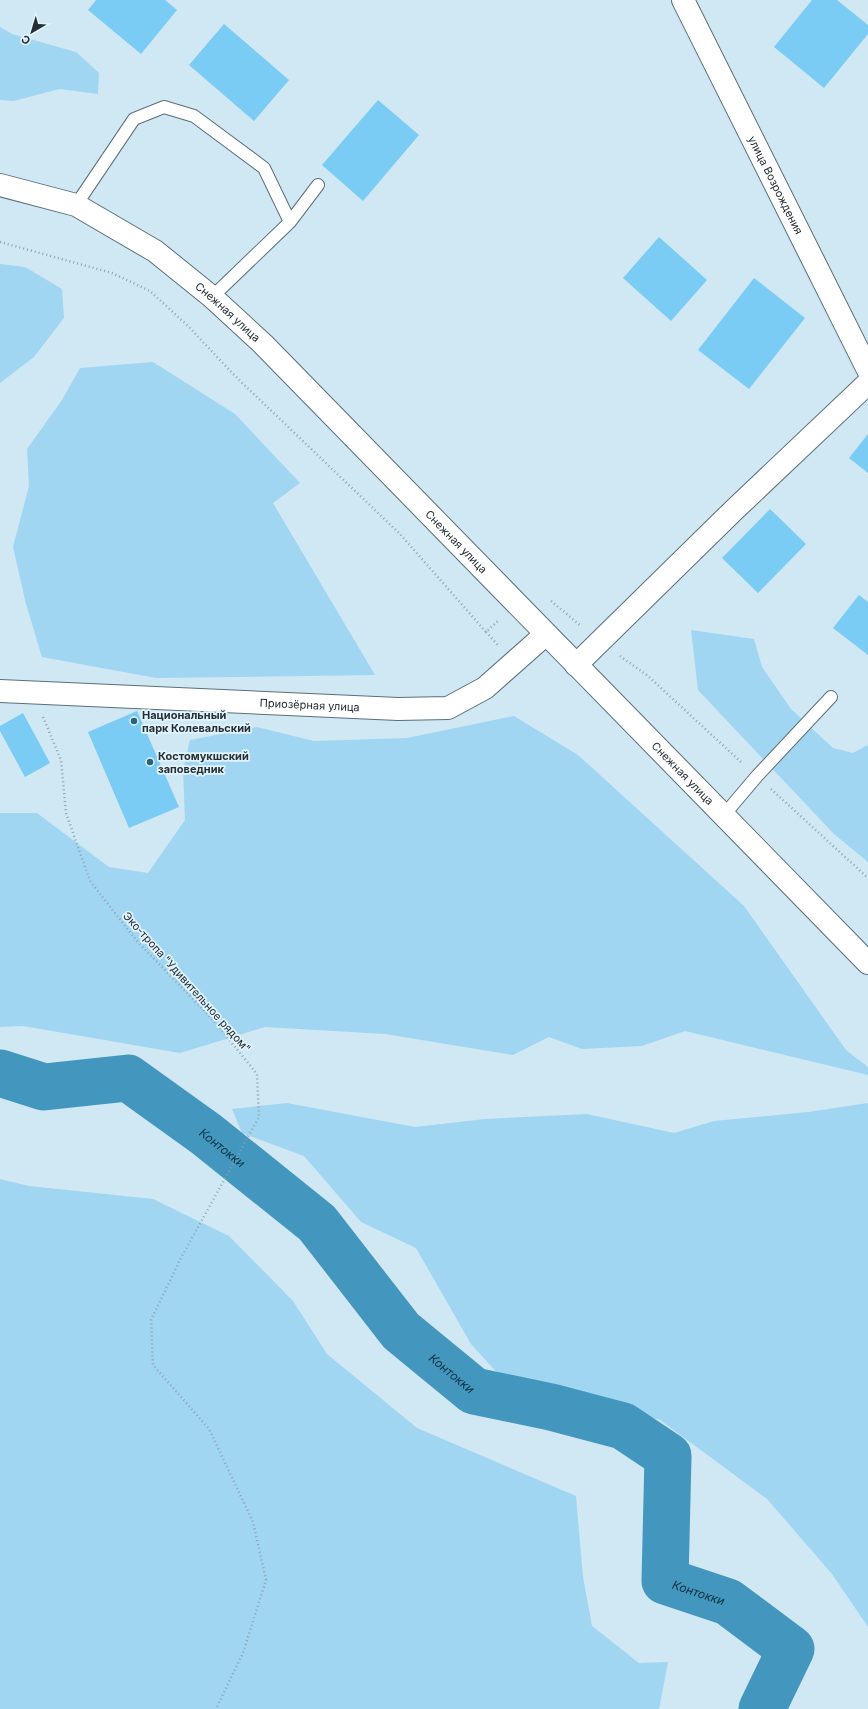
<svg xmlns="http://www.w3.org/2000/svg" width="868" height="1709" font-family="Inter,sans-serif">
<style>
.green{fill:#a0d6f2}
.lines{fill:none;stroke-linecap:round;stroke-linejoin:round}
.river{stroke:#4396bd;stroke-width:47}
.building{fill:#7accf5}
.service-casing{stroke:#5a6f7a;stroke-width:14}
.minor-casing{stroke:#5a6f7a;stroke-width:24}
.tertiary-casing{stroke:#5a6f7a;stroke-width:24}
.path{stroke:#90a2ac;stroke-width:2.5;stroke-dasharray:1 3;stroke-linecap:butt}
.service{stroke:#fff;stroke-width:12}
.minor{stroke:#fff;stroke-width:22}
.tertiary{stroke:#fff;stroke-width:22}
.poi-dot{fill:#2a627c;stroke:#e1f4fe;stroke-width:1.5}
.labels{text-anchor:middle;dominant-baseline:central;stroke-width:3.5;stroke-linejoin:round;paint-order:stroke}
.street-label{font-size:11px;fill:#262f34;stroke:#e1f4fe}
.poi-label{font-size:11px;font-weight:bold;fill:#262f34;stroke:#e1f4fe;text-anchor:start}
.water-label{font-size:12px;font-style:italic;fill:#0e3445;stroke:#e1f4fe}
</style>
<rect width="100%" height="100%" fill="#d0e7f4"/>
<path class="green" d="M0,27l12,7 64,18 23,21 -1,21 -38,-5 -47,12 -13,-1z
M0,264l25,3 37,22 2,29 -30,39 -34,26z
M153,362l82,52 65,69 -27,20 102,172 -219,3 -114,-21 -16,-53 -13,-57 16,-61 -2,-37 35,-49 18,-32z
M691,630l63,9 8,28 29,42 42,39 20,5 15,-8v117l-34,-28 -136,-144z
M514,716l64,39 166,151 102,144 22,17v8l-183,-44 -43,15 -60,3 -33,-12 -36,18 -128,-21 -120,-7 -85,26 -157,-27 -23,1v-214h37l72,54 39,6 37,-53 -2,-50 7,-30 67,-13 57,14 93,-3z
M287,1103l128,24 70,-8 102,-5 87,19 40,-12 94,-9 60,-9v524l-36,-53 -65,-75 -107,-79 -54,-15 -44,-1 -62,-28 -29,-32 -55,-96 -55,-26 -57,-66 -62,-23 -10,-24z
M0,1179l29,7 124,13 76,37 64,65 34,53 90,74 159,68 7,81 9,49 47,37 29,-1 -9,47h-659z"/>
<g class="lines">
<path class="river" id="s1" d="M0,1073l44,14 84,-9 78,56 111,89 84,108 73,60 77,16 72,19 45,30 -3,125 63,21 63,47 -29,60"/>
</g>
<path class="building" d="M96,0h69l12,10 -36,44 -53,-44z
M812,0h25l31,25v9l-44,54 -50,-41z
M224,24l65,56 -35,41 -65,-56z
M378,100l41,35 -56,66 -41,-36z
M659,237l48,43 -36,41 -48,-43z
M754,278l51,40 -56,71 -51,-39z
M868,434v39l-19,-15z
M770,509l36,35 -48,49 -36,-35z
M859,595l9,7v53l-35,-27z
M137,711l42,96 -50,21 -41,-96z
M23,713l27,50 -25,14 -25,-46v-5z"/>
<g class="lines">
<g class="service-casing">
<path id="service" d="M76,205l58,-86 30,-12 30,9 70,52 26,54
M212,297l78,-75 28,-37
M724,815l33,-39 74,-79"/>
</g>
<g class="minor-casing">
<g id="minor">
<path id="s2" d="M683,0l185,370"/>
<path d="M576,665l158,-155 134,-127"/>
<path id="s3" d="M0,691l398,18 50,-1 37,-20 61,-54"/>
</g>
</g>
<g class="tertiary-casing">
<g id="tertiary">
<path id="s4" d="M0,185l76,20 79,46 57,46 51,47 605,619"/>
</g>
</g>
<path class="path" d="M0,242l112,31 38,18 39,36 46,49 165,158 86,98 13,-12
M551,601l30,25
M486,632l12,13
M620,656l28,20 94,87
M43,717l18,43 5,53 24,68 46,59 78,81 43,53 2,43 -78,141 -30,62 2,45 56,64 44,93 13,58 -23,73 -27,56
M771,789l97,89"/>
<use href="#service" class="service"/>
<use href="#minor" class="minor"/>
<use href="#tertiary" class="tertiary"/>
</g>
<g class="poi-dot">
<circle cx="134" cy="721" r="4"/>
<circle cx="150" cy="762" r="4"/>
</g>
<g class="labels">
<g class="street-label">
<text stroke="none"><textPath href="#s2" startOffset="207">улица Возрождения</textPath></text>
<text stroke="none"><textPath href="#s4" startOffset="265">Снежная улица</textPath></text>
<text stroke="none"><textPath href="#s4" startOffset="589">Снежная улица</textPath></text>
<text stroke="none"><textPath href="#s3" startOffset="310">Приозёрная улица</textPath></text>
<text stroke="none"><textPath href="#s4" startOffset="913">Снежная улица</textPath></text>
<text transform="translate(187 982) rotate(48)">Эко-тропа "Удивительное рядом"</text>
</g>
<g class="poi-label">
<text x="142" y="715">Национальный<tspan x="142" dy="13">парк Колевальский</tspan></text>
<text x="158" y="756">Костомукшский<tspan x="158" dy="13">заповедник</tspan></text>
</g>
<g class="water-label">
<text stroke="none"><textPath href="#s1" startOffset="248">Контокки</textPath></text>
<text stroke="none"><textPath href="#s1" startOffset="572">Контокки</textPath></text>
<text stroke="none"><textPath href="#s1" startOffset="968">Контокки</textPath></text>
</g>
</g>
<g transform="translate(32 32) rotate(218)" stroke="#e1f4fe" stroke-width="3" paint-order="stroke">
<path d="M0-3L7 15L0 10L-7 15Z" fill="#262f34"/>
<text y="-6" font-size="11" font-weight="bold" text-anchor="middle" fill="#262f34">С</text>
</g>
</svg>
